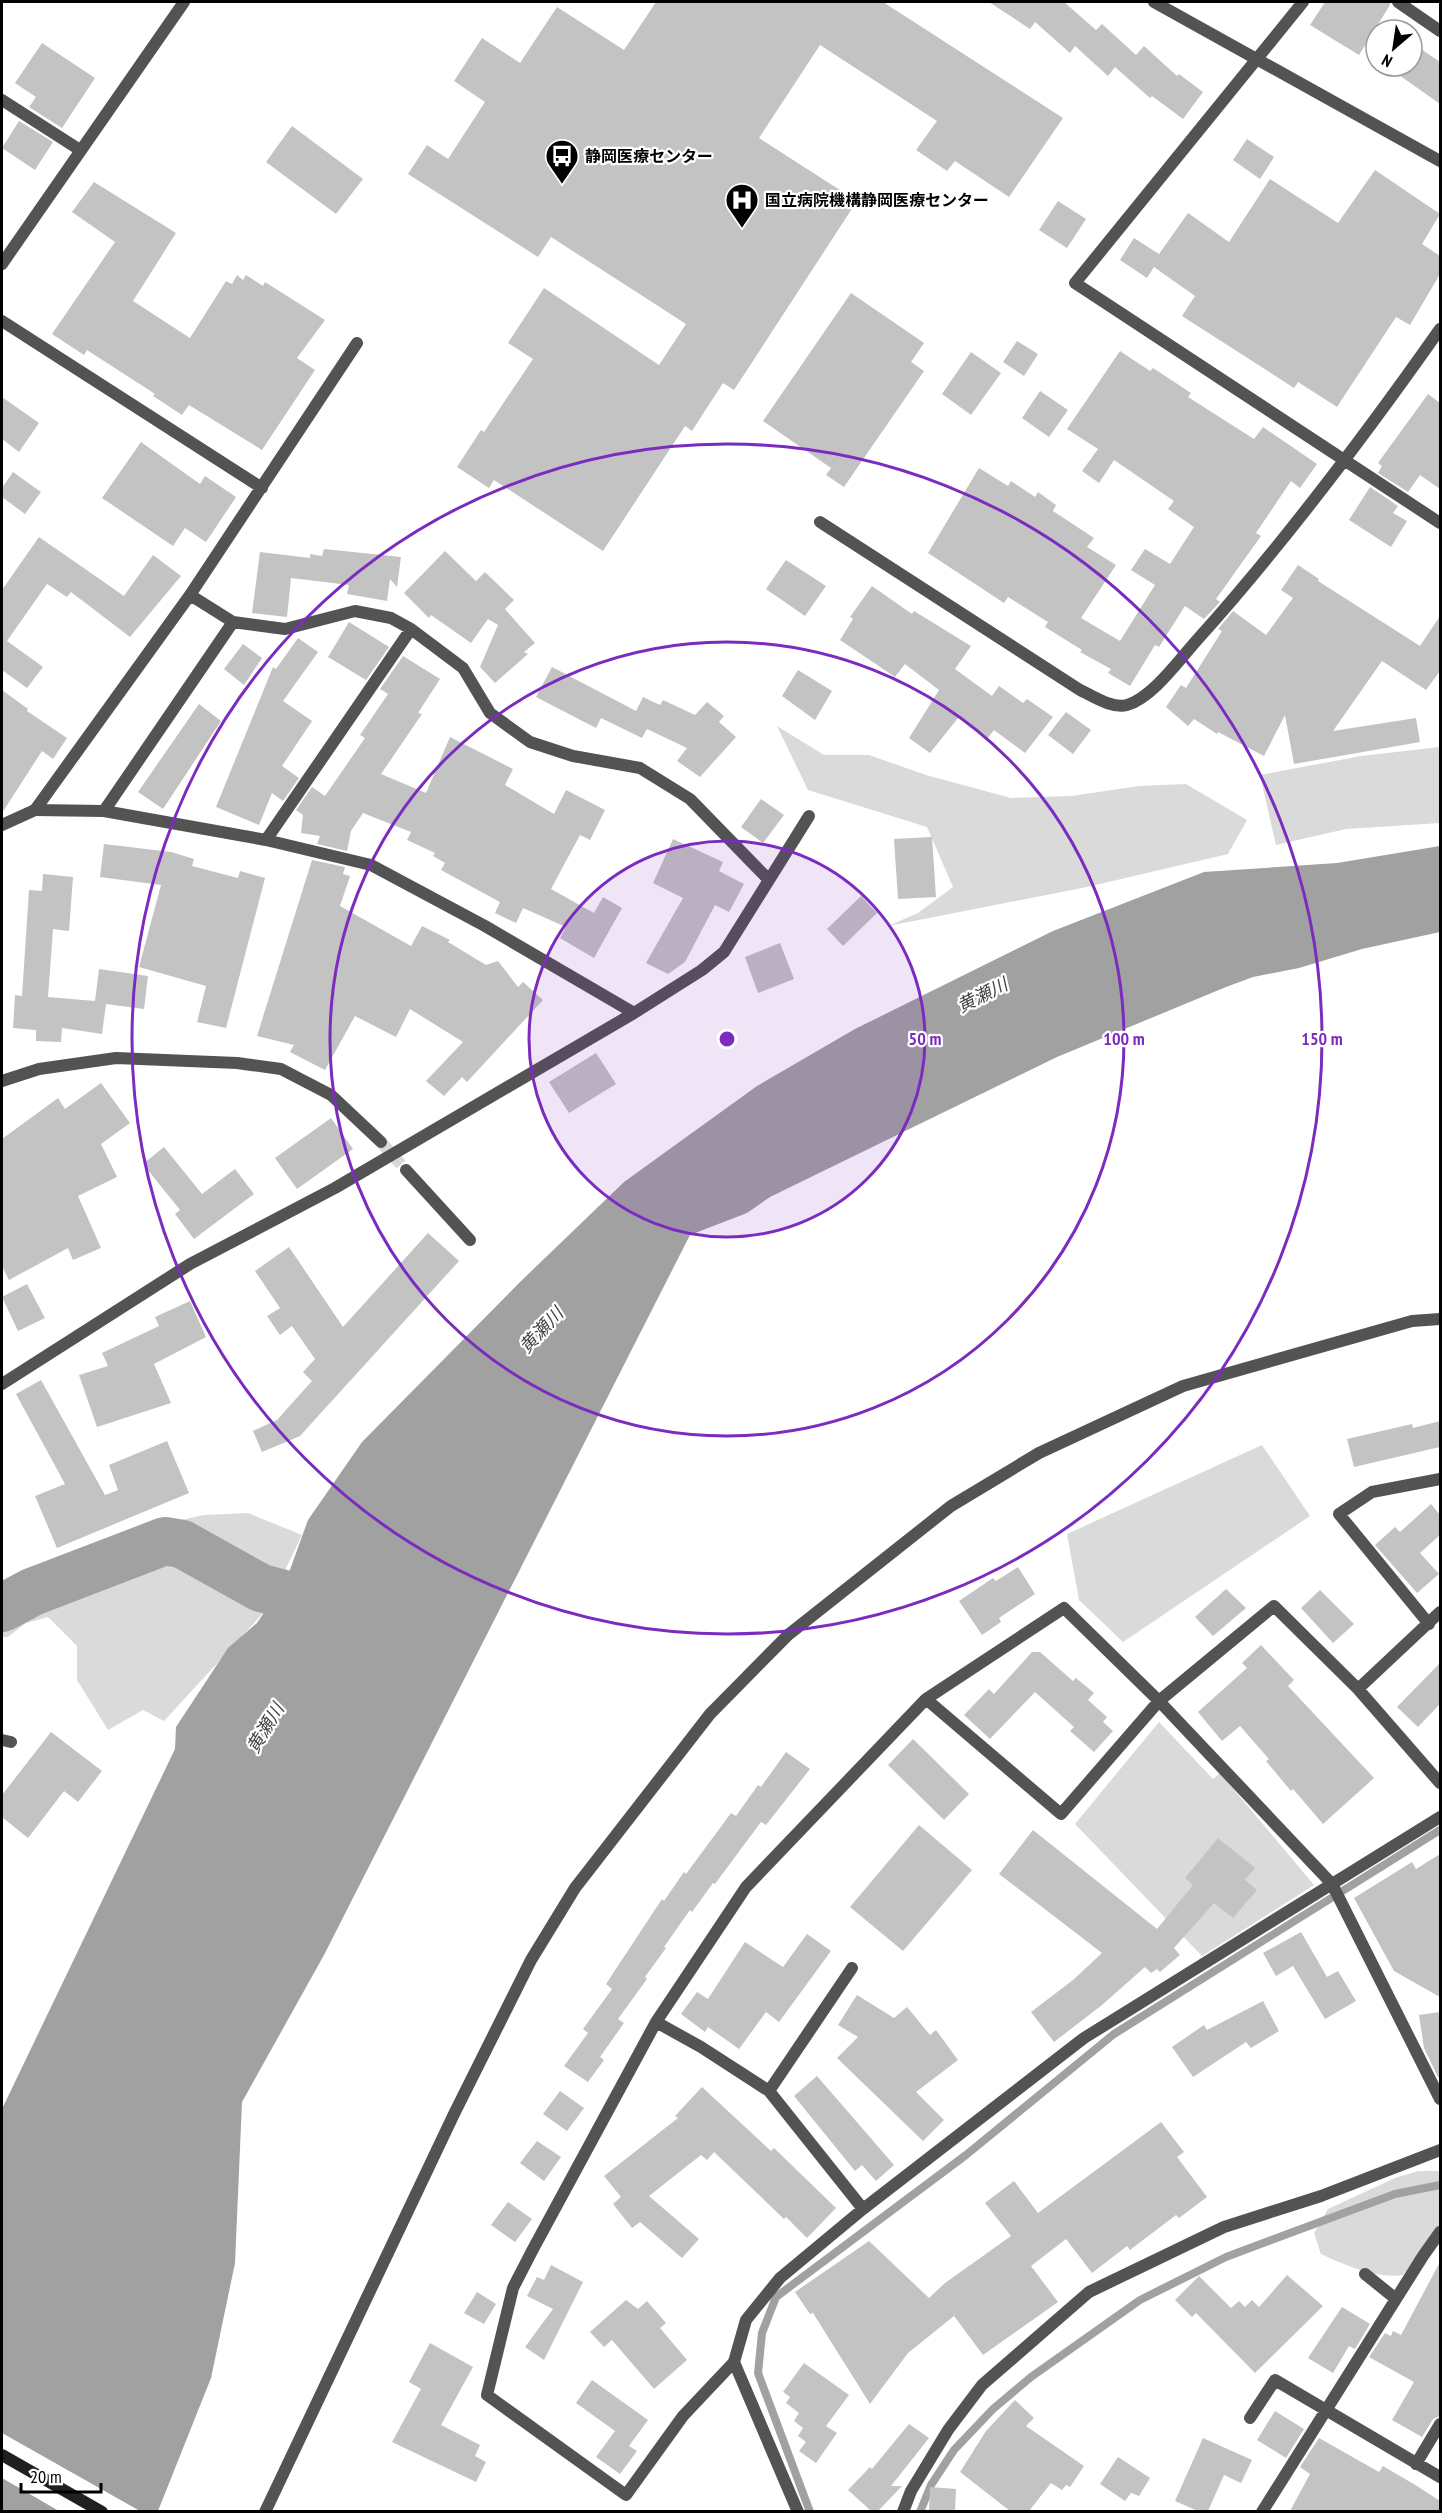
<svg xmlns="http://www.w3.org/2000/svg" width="1442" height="2513" font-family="'PT Sans Narrow','Noto Sans JP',sans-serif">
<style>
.green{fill:#dadada}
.water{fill:#a1a1a1}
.pier{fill:#fff}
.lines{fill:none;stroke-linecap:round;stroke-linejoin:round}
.stream{stroke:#a1a1a1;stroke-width:8}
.river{stroke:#a1a1a1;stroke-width:48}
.building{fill:#c3c3c3}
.minor-tunnel{stroke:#d9d9d9;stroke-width:12;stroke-dasharray:12 6;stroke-linecap:butt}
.minor{stroke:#535353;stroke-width:12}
.tertiary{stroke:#535353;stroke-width:12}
.secondary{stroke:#202020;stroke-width:12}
.ring{fill:none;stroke:#7b2cbf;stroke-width:3}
.labels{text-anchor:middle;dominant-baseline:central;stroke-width:4.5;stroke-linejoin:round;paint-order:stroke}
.poi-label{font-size:16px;font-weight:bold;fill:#000;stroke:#fff;text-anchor:start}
.water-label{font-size:18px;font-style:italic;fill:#424242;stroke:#fff}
.centre{fill:#7b2cbf;stroke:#fff;stroke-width:3}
.ring-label{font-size:18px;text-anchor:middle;font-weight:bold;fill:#7b2cbf;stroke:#fff;stroke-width:4.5;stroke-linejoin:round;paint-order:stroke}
</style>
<rect width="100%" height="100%" fill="#fff"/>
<path class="green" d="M777,726l47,29h45l57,20 85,23 61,-2 67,-10 47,-2 61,36 -19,34 -141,33 -199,39 30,-13 35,-26 -26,-60 -119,-37z
M1440,747v76l-94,6 -70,16 -16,-70 101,-19z
M1262,1445l48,71 -187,126 -44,-42 -12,-66z
M248,1513l54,22 -36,75 -102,111 -21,-11 -35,20 -31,-50v-34l-29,-29 -22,6 -18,14h-6v-49l160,-64 42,-9z
M1159,1722l54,57 7,-6 94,112 -112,71 -127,-132z
M1418,2171h22v56l-37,48c-26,4 -59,-10 -82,-21l-7,-21 14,-24 67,-31z"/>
<path class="water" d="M1440,846v86l-78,17 -63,19 -46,9 -27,10 -169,70 -287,140 -23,16 -57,22 -366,720 -82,147 -7,161 -24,115 -53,133 -156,1v-403l173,-360 1,-22 52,-79 29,-25 30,-45 21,-58 54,-78 158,-160 104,-100 133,-96 98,-57 198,-98 151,-59 133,-9z"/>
<path class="pier" d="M2,2433l138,78h-81l-57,-33z"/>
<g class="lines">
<path class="stream" d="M810,2512l-52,-139 4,-40 14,-36 190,-142 148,-121 326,-204
M920,2512l11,-27 23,-35 39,-41 38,-32 109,-77 86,-43 169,-63 45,-9"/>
<path class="river" d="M2,1608l30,-16 133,-51 17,3 79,44 75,19"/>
</g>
<path class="building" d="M656,2h227l180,116 -54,79 -54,-36 -8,10 -31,-21 21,-29 -117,-76 -61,93 98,63 -123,189 -11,-7 -31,48 -7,-5 -82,125 -109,-71 -5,8 -32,-21 24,-37 3,2 49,-73 -25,-16 36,-55 115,77 27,-41 -135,-87 -13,20 -130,-83 19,-29 21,14 37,-57 -31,-21 28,-43 38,25 37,-56 67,43z
M989,2h75l32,28 6,-6 34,31 8,-9 33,30 2,-2 24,18 -20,27 -31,-23 -2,2 -35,-31 -7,9 -33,-30 -5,7 -35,-31 -5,7z
M1325,2h65v3l-31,50 -49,-30z
M42,43l53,35 -33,50 -33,-21 7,-10 -21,-14z
M1418,47l22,15v42l-41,-29 6,-9h7v-10z
M19,121l34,21 -18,28 -33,-22z
M292,126l71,53 -27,35 -70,-52z
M1247,139l27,18 -14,22 -27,-19z
M1375,170l65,44 -18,30 18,12v18l-30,51 -14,-8 -59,90 -39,-25 -4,6 -112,-72 13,-20 -41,-29 -7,11 -27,-18 14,-22 25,16 29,-41 41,29 41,-63 68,44z
M94,182l82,51 -43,68 57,37 36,-57 6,3 5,-9 6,5 3,-5 17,11 2,-4 60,38 -28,38 18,12 -53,80 -73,-45 -7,10 -29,-19 2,-2 -68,-44 -3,5 -32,-21 63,-92 -43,-30z
M1058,201l28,18 -19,29 -28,-18z
M851,293l73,50 -13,19 13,9 -80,116 -18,-12 5,-7 -68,-47z
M1017,341l21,13 -14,22 -21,-14z
M1120,351l30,20 3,-3 38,25 -3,4 66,42 9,-12 54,37 -17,24 -9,-7 -35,52 5,3 -45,63 4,3 -16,17 -19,-13 -26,41 -4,-2 -25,41 -22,-13 3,-4 -31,-17 2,-2 -37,-23 3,-5 -40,-25 -4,6 -76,-50 51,-85 29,18 3,-5 24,16 3,-5 18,13 -3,6 41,27 -7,9 29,18 -35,53 39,23 35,-56 -24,-15 14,-21 25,15 24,-37 -26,-18 6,-8 -60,-41 -15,23 -17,-12 16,-22 -31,-20z
M971,352l30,21 -30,42 -29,-21z
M1040,391l28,19 -19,27 -27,-19z
M1428,394l12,9v86l-20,-14 -12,17 -30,-19 4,-7 -4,-3z
M2,397l37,26 -20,29 -17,-13z
M141,442l59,42 5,-8 31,21 -30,45 -21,-14 -12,18 -71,-48z
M13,472l28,20 -16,22 -23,-17v-9z
M1370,487l28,19 -5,7 14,8 -16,26 -42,-27z
M39,537l85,59 29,-41 28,21 -51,61 -59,-45 -4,5 -20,-13 -40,57 36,26 -16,21 -25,-18v-80z
M324,549l77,8 -4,30 -7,-8 -3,22 -40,-7 2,-9 -58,-7 -4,39 -35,-4 8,-61 50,6v-4l12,2z
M445,551l31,30 9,-9 29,28 -9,9 30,34 -11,9 4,2 -33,29 -15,-16 18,-42 -10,-6 -17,24 -40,-28 -2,3 -25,-25z
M786,560l40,26 -21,30 -39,-27z
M1298,565l21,14 -1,2 102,65 20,-30v55l-14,19 -44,-29 -49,70 83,-13 4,24 -126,22 -9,-49 -21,41 -46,-24 -1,2 -23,-15 -6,7 -22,-19 15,-22 5,3 36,-57 -4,-2 15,-18 33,24 27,-37 -12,-8z
M872,586l40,28 2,-3 57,35 -16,23 37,27 7,-10 24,17 4,-4 26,18 -28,36 -31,-23 -7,9 -29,-21 -28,35 -21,-15 30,-48 -34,-26 -10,13 -55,-37 13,-21 -3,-2z
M349,622l40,25 -23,33 -38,-23z
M298,638l20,14 -35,49 29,20 -30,45 17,12 -16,23 -11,-8 -13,32 -43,-18 57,-140 3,2z
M243,644l19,14 -18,27 -20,-16z
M403,656l37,23 -22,34 4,1 -41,60 45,19 24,-56 63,32 -8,16 49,29 12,-24 39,20 -15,30 -10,-5 -29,54 43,24 9,-16 19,11 -28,50 -34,-20 6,-11 -43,-19 -7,15 -21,-10 5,-11 -59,-32 4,-7 -12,-7 2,-3 -28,-13 4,-8 -48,-19 -12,18 -4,20 -30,-7 3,-8 -19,-3 2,-18 -7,-5 16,-23 13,9 40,-58 -5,-3 28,-41 -8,-5z
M552,667l84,44 7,-14 17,8 3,-5 32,15 12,-13 17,14 -5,6 17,15 -36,40 -23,-16 10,-13 -40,-19 -5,9 -41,-20 -5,10 -60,-31z
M798,670l34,21 -17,29 -33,-24z
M2,690l26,19 -1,2 40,27 -14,21 -11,-8 -40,62z
M199,704l22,17 -58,88 -25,-17z
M1066,712l25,18 -18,24 -25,-19z
M761,799l23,16 -21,28 -22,-16z
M932,837l4,60 -38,2 -4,-60z
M673,839l50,23 -4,9 25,13 -15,28 -14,-7 -30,57 -17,12 -22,-11 37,-65 -30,-15z
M104,844l67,8 23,7 -2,7 46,12 2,-7 25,7 -39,150 -29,-6 9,-36 -67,-19 22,-82 -61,-8z
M312,860l33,7 -2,7 7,2 -10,30 71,40 11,-20 28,14 -2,2 38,23 12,-4 20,26 5,-5 20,18 -76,82 -5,-5 -18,19 -18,-15 37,-39 -53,-33 -14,28 -41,-21 -30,54 -35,-18 4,-7 -37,-9z
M43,874l30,3 -4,54 -16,-2 -5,68 47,4 4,-32 49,7 -4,33 -38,-5 -4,30 -40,-6 -1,14 -25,-1v-11l-23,-2 2,-33 7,1 7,-106 13,1z
M861,896l16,17 -34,33 -16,-17z
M780,943l14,36 -36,14 -13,-36z
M596,1053l20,31 -47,29 -20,-31z
M101,1083l29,40 -29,21 16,33 -39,19 23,52 -28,12 -5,-12 -59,32 -7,-14v-127l56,-41 7,11z
M331,1118l22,31 -56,40 -22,-31z
M164,1147l38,47 33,-25 19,25 -60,45 -19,-25 5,-4 -37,-46z
M428,1233l31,28 -159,175 -38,16 -9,-21 24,-11 35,-39 -9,-9 12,-13 -23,-33 -12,9 -13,-19 13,-8 -25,-37 34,-24 54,80z
M27,1284l18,34 -27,13 -16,-34z
M190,1301l16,36 -52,27 17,39 -74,24 -18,-52 29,-9 -6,-13 57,-27 -4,-9z
M41,1380l64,115 13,-5 -9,-25 58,-24 22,52 -132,55 -22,-52 30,-12 -49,-90z
M1440,1421v26l-86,20 -7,-28 65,-15 1,4z
M1431,1504l9,11v20l-20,18 19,21 -22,19 -42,-48 20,-18 5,5z
M1018,1567l17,27 -36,24 2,4 -19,13 -23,-34 34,-23 3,3z
M1226,1589l20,19 -33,28 -18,-19z
M1320,1590l34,34 -21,19 -32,-35z
M1261,1645l33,35 -6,6 86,92 -51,46 -30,-35 -2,2 -25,-30 3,-2 -29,-33 -18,15 -24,-29 49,-44 -5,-5z
M1032,1652h8l33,29 3,-3 18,15 -6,7 19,17 -4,5 10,9 -19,21 -24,-21 4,-4 -39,-35 -45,47 -26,-24 25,-26 5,5z
M1440,1663v41l-22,23 -21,-20z
M51,1732l51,39 -24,31 -14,-11 -36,47 -26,-21v-22z
M913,1739l56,55 -25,26 -56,-55z
M786,1752l24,17 -44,56 -5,-3 -46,62 -2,-1 -21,29 -2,-2 -26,37 2,1 -21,29 2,2 -29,40 6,4 -24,34 4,3 -16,22 -24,-16 24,-33 -5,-4 29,-40 -6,-5 56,-85 2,2 20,-29 2,2 45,-61 5,3 22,-31 3,2z
M919,1825l53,45 -69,81 -53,-44z
M1033,1830l124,99 36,-44 -8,-7 33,-40 37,30 -10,12 12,10 -24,28 -19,-15 -40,45 6,7 -20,17 -3,-3 -6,4 -6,-6 -43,38 -48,37 -23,-30 42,-32 29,-27 -103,-79z
M1440,1854v143l-46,-26 -40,-73 58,-36 4,7z
M1301,1932l26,45 11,-6 18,30 -31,18 -32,-53 -17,10 -13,-23z
M807,1934l24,17 -52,71 -13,-10 -27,37 -31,-22 -3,5 -24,-18 16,-22 11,7 37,-57 38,25z
M857,1995l37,23 13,-11 23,28 6,-5 22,30 -42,32 28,28 -21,21 -86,-83 21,-21 -20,-12z
M1263,2001l16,30 -28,17 -5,-6 -53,35 -21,-30 32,-22 3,5z
M1440,2012v65h-2l-14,-29 -5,-33z
M817,2076l77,89 -18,16 -14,-16 -7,6 -61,-75z
M702,2087l69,64 3,-3 62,60 -29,30 -21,-21 -2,2 -70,-67 -7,8 -6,-5 -52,41 50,43 -17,19 -42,-36 -8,6 -19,-24 8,-7 -17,-21 74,-58 -3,-2z
M560,2091l24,17 -17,23 -24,-17z
M1161,2122l23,30 -7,5 30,40 -28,21 -3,-3 -46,35 -3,-4 -35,27 -26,-34 -35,27 27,36 -75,53 -29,-39 -46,37 -38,51 -57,-91 -3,1 -15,-22 74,-51 60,57 16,-15 66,-47 -26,-33 29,-22 24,32z
M537,2141l24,16 -17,24 -24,-18z
M508,2202l24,17 -17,23 -24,-17z
M1440,2262v154l-7,3 -11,18 -30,-17 22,-38 -45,-25 16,-24 6,3 2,-5 8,4z
M551,2265l32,17 -39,78 -19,-13 28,-38 -26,-13 10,-19 7,3z
M1287,2275l36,31 -68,67 -59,-60 -4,4 -17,-17 24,-24 32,32 8,-7 6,6 7,-7 7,7z
M477,2292l19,12 -12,20 -20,-11z
M626,2300l12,9 9,-8 19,22 -6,5 27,32 -33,29 -42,-49 -8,7 -14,-15z
M1342,2307l28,17 -15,25 -6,-3 -16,27 -25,-15z
M430,2343l43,24 -32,58 39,20 -5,11 11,6 -10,20 -84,-40 29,-53 -12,-7z
M804,2363l45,32 -23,31 11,7 -21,30 -17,-12 7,-9 -8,-6 5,-8 -9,-7 5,-8 -13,-10 4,-6 -7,-5z
M592,2380l56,40 -19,26 8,5 -17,23 -24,-17 19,-26 -39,-28z
M1015,2400l19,18 -8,8 58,40 -14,21 -4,-2 -4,5 -11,-7 -22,28h-19l-50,-39 26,-41z
M1275,2411l29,18 -18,29 -29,-18z
M909,2424l20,14 -38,48h11l-24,25h-7l-23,-21 22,-23 2,2z
M1203,2438l49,22 -11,23 -17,-8 -16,36h-10l-23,-10z
M1319,2438l60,34 4,-6 34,20 23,15v10h-150l20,-37 -10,-7z
M1118,2457l32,21 -11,18 -8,-3 -6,8 -25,-17z
M930,2487l26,2 -1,22h-26z"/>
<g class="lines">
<path class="minor-tunnel" d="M381,1142l25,28"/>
<path class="minor" d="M1303,2l-228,281 365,240
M1398,2l42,29
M2,100l78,50
M2,321l260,167
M820,522l260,168c13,6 32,19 47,15 25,-7 53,-46 70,-65 88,-98 167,-203 243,-311
M190,595l43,27 52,7 70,-18 36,7 20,11
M35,810l69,1 162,29 105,25 114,61 149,87
M35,810l155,-215 167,-252
M104,811l129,-189
M266,840l145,-211 52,39 27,45 40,29 43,14 67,12 50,31 79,81
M2,1081l37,-12 77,-11 121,5 44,6 50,26 50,47
M406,1170l64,70
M2,1384l188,-120 145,-76 299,-175 68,-43 22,-18 85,-136
M1429,1624l-90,-110 33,-22 68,-13
M1358,1689l82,-77
M926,1699l135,115 98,-113 115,-95 84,83 82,94
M2,1740l9,2
M656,2022l45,25 68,44 94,118
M769,2091l83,-123
M1365,2274l31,25
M734,2362l-51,54 -57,79 -139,-100 26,-107 19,-37 124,-229 90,-135 180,-188 138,-91 95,93 173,183 108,215
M1250,2418l25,-38 165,97
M1416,2464l24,-40
M265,2512l189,-398 77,-154 44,-72 135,-174 78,-79 163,-129 88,-53 144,-67 229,-65 28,-2
M798,2512l-64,-150 12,-42 34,-42 83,-69 221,-171 356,-221
M903,2512l8,-21 37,-61 34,-45 107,-93 135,-65 97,-31 119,-46
M1262,2512l161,-256 17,-24"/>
<path class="tertiary" d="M1154,2l286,159
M2,264l182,-262
M2,825l33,-15"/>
<path class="secondary" d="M2,2455l100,57"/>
</g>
<circle cx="727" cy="1039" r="198" fill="#7b2cbf" fill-opacity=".12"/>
<g class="ring">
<circle cx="727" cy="1039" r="198"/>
<circle cx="727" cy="1039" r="397"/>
<circle cx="727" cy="1039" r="595"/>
</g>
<defs>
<g id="bus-pin" transform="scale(1.725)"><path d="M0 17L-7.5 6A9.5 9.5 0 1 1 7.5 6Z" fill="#000" stroke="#fff"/><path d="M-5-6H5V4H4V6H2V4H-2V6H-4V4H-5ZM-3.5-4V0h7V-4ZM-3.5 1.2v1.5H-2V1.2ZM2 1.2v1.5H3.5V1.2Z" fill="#fff"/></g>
<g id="hospital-pin" transform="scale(1.725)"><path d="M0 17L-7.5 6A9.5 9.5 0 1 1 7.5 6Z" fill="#000" stroke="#fff"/><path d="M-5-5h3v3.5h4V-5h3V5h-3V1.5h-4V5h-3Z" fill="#fff"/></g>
</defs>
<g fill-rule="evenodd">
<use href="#bus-pin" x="562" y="156"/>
<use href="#hospital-pin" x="742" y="200"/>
</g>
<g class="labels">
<g class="poi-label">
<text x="585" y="156">静岡医療センター</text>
<text x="765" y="200">国立病院機構静岡医療センター</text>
</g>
<g class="water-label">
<text transform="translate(982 995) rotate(-27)">黄瀬川</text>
<text transform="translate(541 1330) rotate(-47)">黄瀬川</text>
<text transform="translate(265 1728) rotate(-59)">黄瀬川</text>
</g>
</g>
<circle cx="727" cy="1039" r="9" class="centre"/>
<g class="ring-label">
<text x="925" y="1045">50 m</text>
<text x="1124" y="1045">100 m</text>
<text x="1322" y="1045">150 m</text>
</g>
<rect width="1442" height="2513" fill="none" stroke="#000000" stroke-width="6"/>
<g transform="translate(1394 48) rotate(209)"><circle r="28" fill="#ffffff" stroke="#999999" stroke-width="1.5"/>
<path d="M0-4.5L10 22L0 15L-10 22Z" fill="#000000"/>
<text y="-9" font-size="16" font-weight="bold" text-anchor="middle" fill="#000000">N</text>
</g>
<path d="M21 2483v9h80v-9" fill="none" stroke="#000000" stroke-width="3"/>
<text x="30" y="2483" font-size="18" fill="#000000" stroke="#ffffff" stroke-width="4.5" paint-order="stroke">20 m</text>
</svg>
